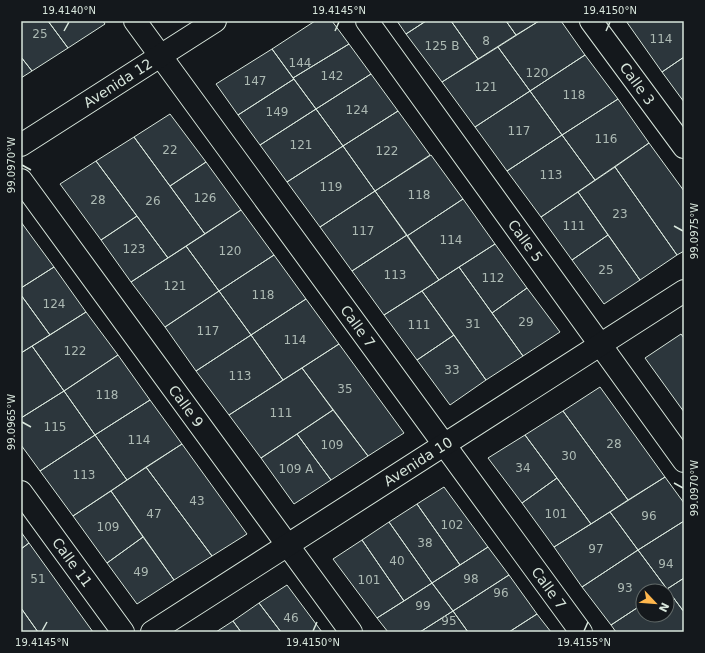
<svg xmlns="http://www.w3.org/2000/svg" width="705" height="653" font-family="'DejaVu Sans',sans-serif">
<style>
.building{fill:#2c363c;stroke:#d8e6dc}
.lines{fill:none;stroke-linecap:round;stroke-linejoin:round}
.minor-casing{stroke:#d8e6dc;stroke-width:24}
.minor{stroke:#14181c;stroke-width:22}
.ticks{fill:none;stroke:#d8e6dc;stroke-width:1.5}
.labels{text-anchor:middle;dominant-baseline:central;stroke-width:3;stroke-linejoin:round;paint-order:stroke}
.number-label{font-size:12px;fill:#adbab4}
.street-label{font-size:14px;fill:#d8e6dc;stroke:#14181c}
.neatline{fill:none;stroke:#d8e6dc;stroke-width:1.5}
.ticks-label{font-size:10px;text-anchor:middle;fill:#d8e6dc}
</style>
<rect width="100%" height="100%" fill="#14181c"/>
<path class="building" d="M21,21h27l20,27 -36,23 -11,-14z
M48,21h55l2,3 -37,24z
M315,21h17l17,23 -56,34 -21,-29z
M397,21h29l-20,13z
M426,21h25l27,38 -36,23 -36,-48z
M451,21h55l10,14 -38,24z
M506,21h33l-23,14z
M539,21h22l24,34 -55,36 -32,-44z
M626,21h58v36l-22,15z
M349,44l22,30 -55,35 -23,-31z
M498,47l32,44 -55,36 -33,-45z
M272,49l22,30 -56,36 -22,-31z
M585,55l33,44 -56,36 -32,-44z
M21,57l11,14 -11,7z
M684,57v45l-22,-30z
M371,74l27,37 -55,35 -27,-37z
M294,79l22,30 -56,36 -22,-30z
M530,91l32,44 -55,36 -32,-44z
M618,99l31,44 -54,37 -33,-45z
M316,109l27,37 -56,36 -27,-37z
M398,111l32,44 -55,36 -32,-45z
M170,114l36,48 -36,24 -36,-49z
M562,135l33,45 -54,37 -34,-46z
M134,137l71,97 -37,24 -72,-97z
M649,143l35,48v60l-7,4 -62,-88z
M343,146l32,45 -55,36 -33,-45z
M431,155l32,44 -56,37 -32,-45z
M96,161l41,55 -36,24 -41,-56z
M206,162l35,48 -36,24 -35,-48z
M615,167l62,88 -37,25 -62,-88z
M375,191l32,44 -55,36 -32,-44z
M578,192l30,43 -36,25 -31,-43z
M463,199l32,45 -56,36 -32,-44z
M241,210l33,45 -55,36 -33,-45z
M137,216l31,42 -37,24 -30,-42z
M21,222l33,45 -33,21z
M407,235l32,45 -55,35 -32,-44z
M608,235l32,45 -36,24 -32,-44z
M495,244l32,44 -35,25 -33,-46z
M186,246l33,45 -54,36 -34,-45z
M274,255l32,44 -55,36 -32,-44z
M54,267l32,45 -36,23 -29,-40v-7z
M459,267l64,89 -37,24 -64,-89z
M527,288l33,44 -37,24 -31,-43z
M219,291l32,44 -55,36 -31,-44z
M422,291l32,44 -37,25 -33,-45z
M21,295l29,40 -29,18z
M306,299l33,45 -56,36 -32,-45z
M86,312l32,43 -54,36 -32,-45z
M681,334l3,4v74l-39,-54z
M251,335l32,45 -54,35 -33,-44z
M454,335l32,45 -36,25 -33,-45z
M339,344l65,89 -36,23 -66,-88z
M32,346l32,45 -43,27v-65z
M118,355l32,45 -55,35 -31,-44z
M302,368l31,42 -72,48 -32,-43z
M600,387l65,90 -37,23 -65,-89z
M64,391l31,44 -55,36 -19,-26v-27z
M150,400l32,44 -55,36 -32,-45z
M333,410l35,46 -37,24 -34,-46z
M563,411l65,89 -37,24 -66,-89z
M297,434l34,46 -37,24 -33,-46z
M95,435l32,45 -54,36 -33,-45z
M525,435l32,43 -35,25 -34,-45z
M182,444l65,90 -35,22 -66,-89z
M146,467l66,89 -38,24 -63,-89z
M665,477l19,26v18l-46,29 -28,-38z
M557,478l34,46 -37,23 -32,-44z
M444,487l44,60 -28,18 -43,-61z
M111,491l32,46 -36,26 -34,-47z
M417,504l43,61 -28,18 -43,-61z
M610,512l28,38 -56,37 -28,-40z
M684,521v57l-17,11 -29,-39z
M389,522l43,61 -28,18 -42,-61z
M21,532l8,11 -8,6z
M143,537l31,43 -37,24 -30,-41z
M362,540l42,61 -27,17 -44,-59z
M29,543l64,89h-55l-17,-24v-59z
M488,547l21,28 -56,36 -21,-28z
M638,550l29,39 -4,2h-20v13l-32,21 -29,-38z
M509,575l28,39 -28,18h-41l-15,-21z
M684,578v34l-17,-23z
M432,583l21,28 -33,21h-32l-11,-14z
M287,585l35,47h-41l-22,-29z
M667,589l17,23v20h-68l-5,-7 32,-21v11h24v-24h-4z
M259,603l22,29h-40l-8,-11z
M21,608l17,24h-17z
M453,611l15,21h-48z
M537,614l14,18h-42z
M233,621l8,11h-25z"/>
<g class="lines">
<g class="minor-casing">
<g id="minor">
<path id="s1" d="M135,21l446,611"/>
<path id="s2" d="M367,21l317,440"/>
<path id="s3" d="M591,21l93,126"/>
<path id="s4" d="M21,145l194,-124"/>
<path id="s5" d="M21,180l330,452"/>
<path id="s6" d="M21,492l102,140"/>
<path id="s7" d="M152,632l532,-341"/>
</g>
</g>
<use href="#minor" class="minor"/>
</g>
<path class="ticks" d="M64,31l5,-9M335,31l4,-9M606,31l4,-9M22,165l9,5M674,226l9,5M22,422l9,5M674,483l9,5M42,631l5,-9M313,631l4,-9M584,631l4,-9"/>
<g class="labels">
<g class="number-label">
<text x="40" y="34">25</text>
<text x="661" y="39">114</text>
<text x="486" y="41">8</text>
<text x="442" y="46">125 B</text>
<text x="300" y="63">144</text>
<text x="537" y="73">120</text>
<text x="332" y="76">142</text>
<text x="255" y="81">147</text>
<text x="486" y="87">121</text>
<text x="574" y="95">118</text>
<text x="357" y="110">124</text>
<text x="277" y="112">149</text>
<text x="519" y="131">117</text>
<text x="606" y="139">116</text>
<text x="301" y="145">121</text>
<text x="170" y="150">22</text>
<text x="387" y="151">122</text>
<text x="551" y="175">113</text>
<text x="331" y="187">119</text>
<text x="419" y="195">118</text>
<text x="205" y="198">126</text>
<text x="98" y="200">28</text>
<text x="153" y="201">26</text>
<text x="620" y="214">23</text>
<text x="574" y="226">111</text>
<text x="363" y="231">117</text>
<text x="451" y="240">114</text>
<text x="134" y="249">123</text>
<text x="230" y="251">120</text>
<text x="606" y="270">25</text>
<text x="395" y="275">113</text>
<text x="493" y="278">112</text>
<text x="175" y="286">121</text>
<text x="263" y="295">118</text>
<text x="54" y="304">124</text>
<text x="526" y="322">29</text>
<text x="473" y="324">31</text>
<text x="419" y="325">111</text>
<text x="208" y="331">117</text>
<text x="295" y="340">114</text>
<text x="75" y="351">122</text>
<text x="452" y="370">33</text>
<text x="240" y="376">113</text>
<text x="345" y="389">35</text>
<text x="107" y="395">118</text>
<text x="281" y="413">111</text>
<text x="55" y="427">115</text>
<text x="139" y="440">114</text>
<text x="614" y="444">28</text>
<text x="332" y="445">109</text>
<text x="569" y="456">30</text>
<text x="523" y="468">34</text>
<text x="296" y="469">109 A</text>
<text x="84" y="475">113</text>
<text x="197" y="501">43</text>
<text x="154" y="514">47</text>
<text x="556" y="514">101</text>
<text x="649" y="516">96</text>
<text x="452" y="525">102</text>
<text x="108" y="527">109</text>
<text x="425" y="543">38</text>
<text x="596" y="549">97</text>
<text x="397" y="561">40</text>
<text x="666" y="564">94</text>
<text x="141" y="572">49</text>
<text x="38" y="579">51</text>
<text x="471" y="579">98</text>
<text x="369" y="580">101</text>
<text x="625" y="588">93</text>
<text x="501" y="593">96</text>
<text x="423" y="606">99</text>
<text x="291" y="618">46</text>
<text x="449" y="621">95</text>
</g>
<g class="street-label">
<text stroke="none"><textPath href="#s4" startOffset="115">Avenida 12</textPath></text>
<text stroke="none"><textPath href="#s3" startOffset="78">Calle 3</textPath></text>
<text stroke="none"><textPath href="#s2" startOffset="271">Calle 5</textPath></text>
<text stroke="none"><textPath href="#s1" startOffset="378">Calle 7</textPath></text>
<text stroke="none"><textPath href="#s5" startOffset="280">Calle 9</textPath></text>
<text stroke="none"><textPath href="#s7" startOffset="316">Avenida 10</textPath></text>
<text stroke="none"><textPath href="#s6" startOffset="87">Calle 11</textPath></text>
<text stroke="none"><textPath href="#s1" startOffset="702">Calle 7</textPath></text>
</g>
</g>
<rect width="705" height="653" fill="none" stroke="#14181c" stroke-width="44"/>
<g transform="translate(655 603) rotate(116)"><circle r="19" fill="#14181c" stroke="#626a69"/>
<path d="M0-3L7 15L0 10L-7 15Z" fill="#ffb74d"/>
<text y="-6" font-size="11" font-weight="bold" text-anchor="middle" fill="#d8e6dc">N</text>
</g>
<rect x="22" y="22" width="661" height="609" class="neatline"/>
<g class="ticks-label">
<text x="69" y="14">19.4140°N</text>
<text x="339" y="14">19.4145°N</text>
<text x="610" y="14">19.4150°N</text>
<text transform="translate(11 165) rotate(-90)" y="4">99.0970°W</text>
<text transform="translate(694 231) rotate(-90)" y="4">99.0975°W</text>
<text transform="translate(11 422) rotate(-90)" y="4">99.0965°W</text>
<text transform="translate(694 488) rotate(-90)" y="4">99.0970°W</text>
<text x="42" y="646">19.4145°N</text>
<text x="313" y="646">19.4150°N</text>
<text x="584" y="646">19.4155°N</text>
</g>
</svg>
